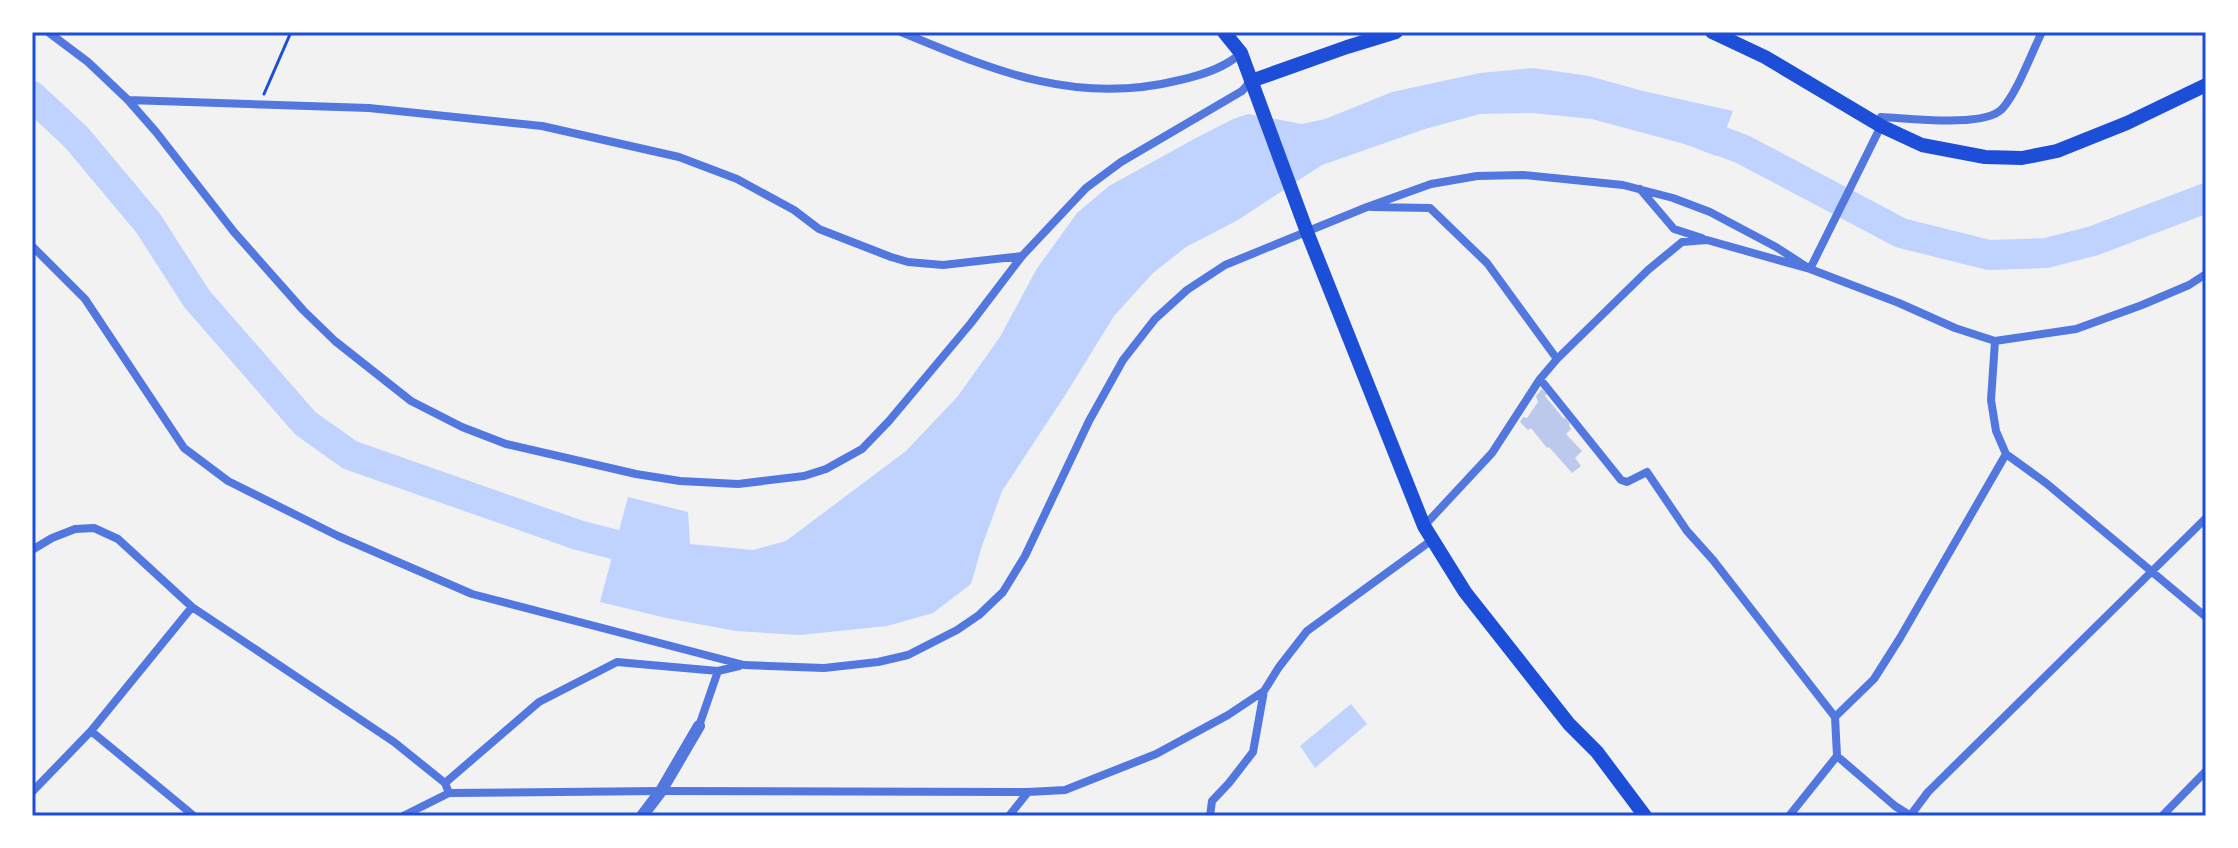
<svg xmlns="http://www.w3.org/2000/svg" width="2238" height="848" font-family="'Sofia Sans Condensed',sans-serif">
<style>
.water{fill:#bfd3fe}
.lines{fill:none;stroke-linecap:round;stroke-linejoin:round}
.river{stroke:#bfd3fe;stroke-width:30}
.building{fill:#bdc9ec}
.path{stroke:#1d4ed8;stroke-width:3}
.minor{stroke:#5277de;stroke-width:8}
.tertiary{stroke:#5277de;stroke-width:12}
.secondary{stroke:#1d4ed8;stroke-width:14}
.neatline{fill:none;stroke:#1d4ed8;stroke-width:3}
</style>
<rect width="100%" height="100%" fill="#f2f2f2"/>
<path class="water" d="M1533,68l56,8 54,15 90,20 -17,45 -28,-11 -96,-26 -60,-6 -52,1 -55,15 -103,36 -84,55 -52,27 -33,26 -39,43 -50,81 -62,94 -20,55 -11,38 -38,29 -46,13 -87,9 -64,-4 -70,-13 -66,-16 28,-105 60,15 2,32 63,6 33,-9 120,-90 52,-55 42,-59 36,-67 41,-57 32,-27 85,-47 39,-20 15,-5 54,10 23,-5 67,-27 88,-19z
M1351,704l16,20 -52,44 -15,-22z"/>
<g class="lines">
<path class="river" d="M32,96l44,41 72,86 49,76 108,124 45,32 228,80 74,19
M1685,128l57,21 159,84 88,22 57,-2 47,-12 113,-43"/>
</g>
<path class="building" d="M1542,389l5,5 -2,2 19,23 1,-2 5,7 -1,1 2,4 -5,5 16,17 -7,7 6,8 -9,7 -23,-26 -2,1 -16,-20 -3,2 -8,-8 3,-5 4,1 11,-16 -2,-6z"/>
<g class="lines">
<path class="path" d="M264,94l27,-62"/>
<path class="minor" d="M48,32l40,30 40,38 28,32 78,100 69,78 32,31 76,60 51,26 44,17 130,30 44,7 58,3 66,-8 22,-7 36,-20 27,-28 82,-98 51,-67 64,-68 35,-26 121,-71 9,-10
M901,32c94,39 175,74 279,48 22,-5 45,-12 61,-27
M128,100l241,8 173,18 137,31 58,22 57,31 25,19 72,28 17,5 35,3 79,-9
M1640,189l34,40 28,9
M1372,207l58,1 57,55 70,96
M32,246l53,53 99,149 44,33 110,55 134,58 272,71 80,3 54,-6 30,-7 49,-25 22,-15 24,-23 22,-36 64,-135 34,-61 32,-41 32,-29 38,-25 142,-58 64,-23 46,-8 46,-1 100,10 50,13 37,14 66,35 34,22
M1810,269l71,-143v-9c27,1 103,11 121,-8 16,-18 29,-55 40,-77
M1995,341l-4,59 5,31 10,23 40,29 160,134
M1540,379l81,101 6,2 20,-10 40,59 26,29 122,157 2,39 -48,60
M1424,526l68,-73 48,-74 17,-20 91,-89 34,-28 25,-2 103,29 89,34 56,25 40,13 81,-12 66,-24 47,-20 17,-11
M32,550l20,-12 23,-9 19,-1 24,11 74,68 202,135 51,41 4,10
M1835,717l39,-38 26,-41 106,-184
M699,726l19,-55 21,-5
M91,731l103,85
M1837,756l58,50 16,10
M445,783l94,-81 78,-40 101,9
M32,792l59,-61 101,-124
M403,816l46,-23 212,-2 367,1 37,-2 91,-36 72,-39 36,-24
M1009,816l19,-24
M1210,816l2,-15 17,-18 24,-31 11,-61 15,-24 28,-36 125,-91
M1910,816l18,-24 278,-274
M2162,816l44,-45"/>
<path class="tertiary" d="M642,816l19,-25 38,-65"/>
<path class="secondary" d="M1224,32l17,21 66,179 117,294 41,66 104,132 28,28 48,64
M1712,32l53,25 116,69 41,19 63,12 37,1 35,-7 70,-28 79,-38
M1251,81l96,-34 49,-15"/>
</g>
<rect width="2238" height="848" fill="none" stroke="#ffffff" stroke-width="68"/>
<rect x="34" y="34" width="2170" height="780" class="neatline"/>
</svg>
